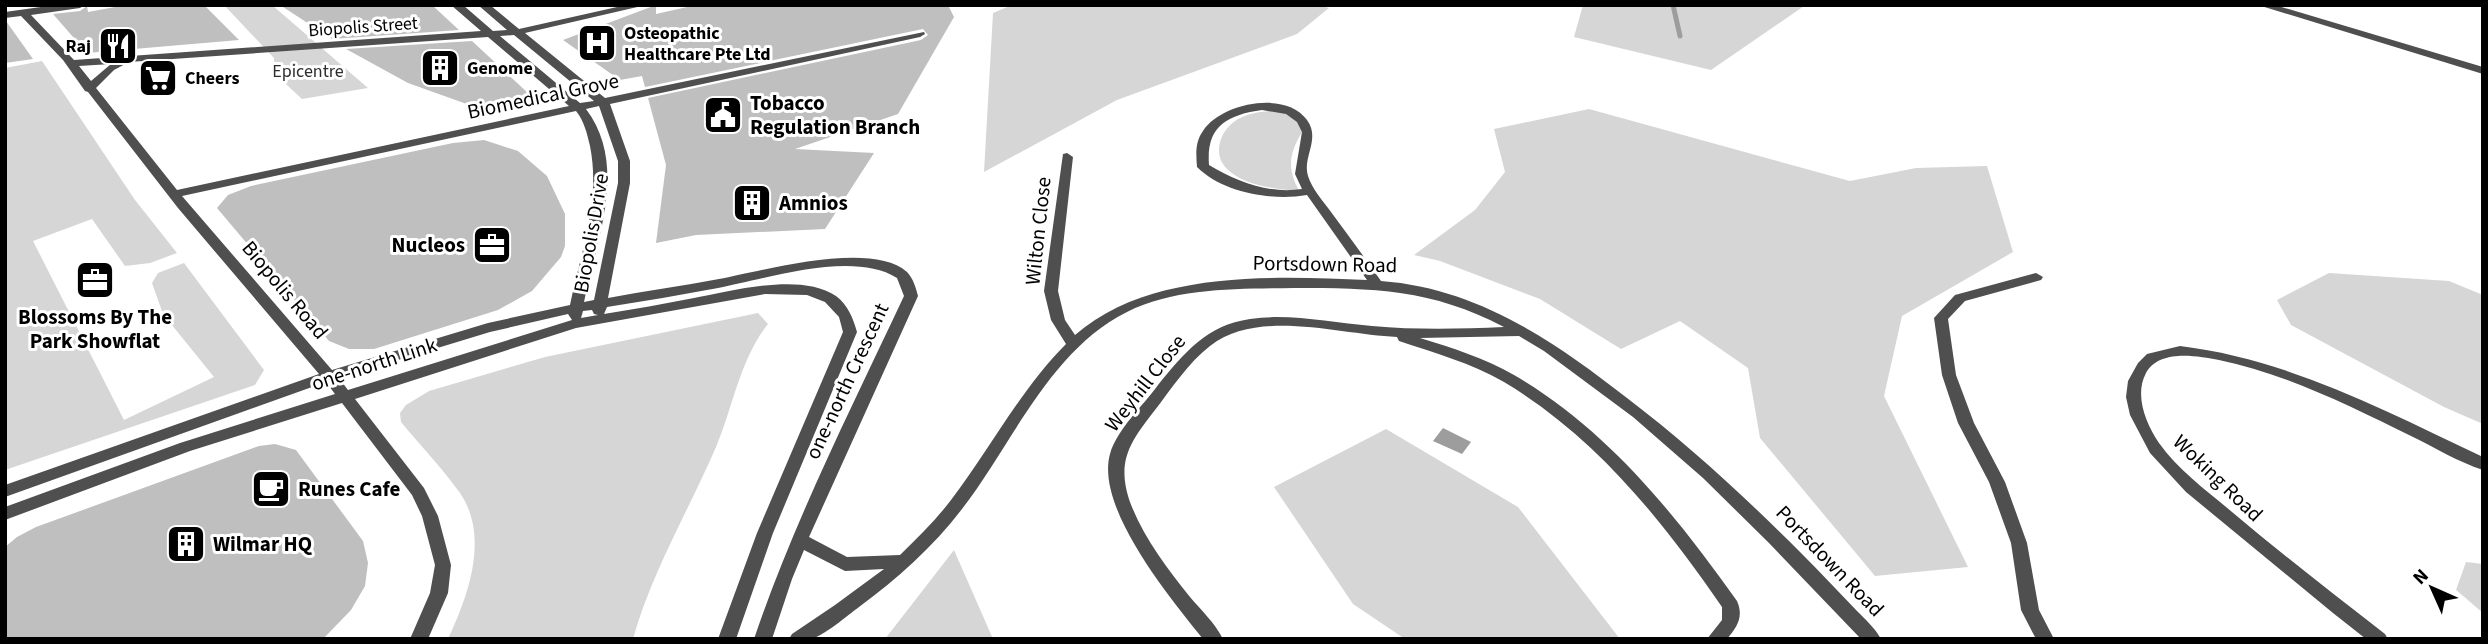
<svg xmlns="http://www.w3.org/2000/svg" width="2488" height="644" font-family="'Source Sans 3',sans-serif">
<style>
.green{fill:#d6d6d6}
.water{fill:#9d9d9d}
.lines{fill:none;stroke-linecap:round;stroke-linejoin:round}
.stream{stroke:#9d9d9d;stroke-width:5}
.building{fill:#bfbfbf}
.minor{fill:#4f4f4f;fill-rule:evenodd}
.labels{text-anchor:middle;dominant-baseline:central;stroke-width:6;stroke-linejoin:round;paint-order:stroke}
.far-street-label{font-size:18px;fill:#000;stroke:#fff}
.far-poi-label{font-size:18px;font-weight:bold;fill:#000;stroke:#fff;text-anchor:start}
.far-park-label{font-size:18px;fill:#2d2d2d;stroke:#fff}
.street-label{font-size:21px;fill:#000;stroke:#fff}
.poi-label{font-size:21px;font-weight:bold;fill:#000;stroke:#fff;text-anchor:start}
</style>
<rect width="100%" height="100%" fill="#fff"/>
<path class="green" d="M224,5h48l96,83 -66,11 -27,-25 -1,-16z
M1012,5h306l11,3 -32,26 -180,66 -133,72 9,-159z
M1583,5h220l1,1 -93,64 -137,-33z
M42,61l93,139 42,53 -27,10 -25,3 -33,-47 -59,22 91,179 90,-43 -51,-63 -11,-31 6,-10 26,-10 80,107 -9,15 -250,85v-402z
M1589,109l261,72 66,-13 71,-2 26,86 -111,64 -18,80 84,171 -93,9 -115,-138 -12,-70 -68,-47 -59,28 -81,-50 -100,-38 -26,-6 61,-45 30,-38 -11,-43z
M1281,110l15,4 6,18c-13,22 -15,36 -3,59 -22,-2 -55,-5 -72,-22 -16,-16 -6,-40 11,-50 12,-7 29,-8 43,-9z
M2329,273l120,8 34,14v129l-39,-17 -153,-82 -14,-25z
M758,313l10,11c-28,35 -35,83 -52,123 -28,65 -64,124 -83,192h-185c20,-43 42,-102 12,-146 -18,-25 -40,-48 -59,-71l-1,-9 6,-8 23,-14 116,-34z
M1386,429l132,78 102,132h-215l-52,-35 -79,-117z
M954,550l39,89h-108z
M2466,562l17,2v49l-27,-23z"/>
<path class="water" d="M1443,428l28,14 -9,12 -29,-13z"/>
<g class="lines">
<path class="stream" d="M1673,5l7,31"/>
</g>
<path class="building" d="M126,5h78l35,35 -152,13 -34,-39 27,-3 7,-5 1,6z
M280,5h152l27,25 -127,9z
M656,5v9l40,-9h252l6,12 -56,97 -103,35 79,4 -49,76 -129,6 -40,8 10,-78 -18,-67 273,-58 7,-5 -5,-6 -278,58 -3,-11 -22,4 -57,-40z
M5,21h1l27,38 -28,4z
M472,41l57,53 -54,13 -67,-24 -62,-34z
M484,140l34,11 29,25 18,38v32l-4,11 -29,34 -34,19 -124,39h-25l-20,-8 -112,-133 11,-13 23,-9 202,-43z
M275,444l21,6 67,91 5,22 -3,23 -14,24 -28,29h-318v-92l12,-10 19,-10 223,-81z"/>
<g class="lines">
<path class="minor" d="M55,5h30l-5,3 -49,7 43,45 407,-29 -30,-26h12l30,26 14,-1 -29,-25h12l29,24 107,-24h20l-121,28 80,65 319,-66 1,2 -5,3 -310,67 20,57v22l-22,115c37,-7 74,-12 111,-19 43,-8 152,-39 188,-7 6,6 9,16 11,24l-109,241 38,20 53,-2c18,-18 36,-35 51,-55 40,-52 69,-110 115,-156l-15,-24 -7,-29 19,-137 4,-1 6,4 -15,134 7,29 10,15c74,-65 198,-59 292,-55l-60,-85c-35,6 -84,-2 -110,-28 -1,-13 -2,-25 6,-36 18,-28 83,-41 104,-11 14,19 -5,37 1,56 4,13 15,25 23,36 17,23 34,46 50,69 96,7 173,60 246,117 62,47 119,100 174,155 19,19 37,38 56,58 8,8 18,17 24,28h-20l-92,-96 -66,-65 -70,-61 -89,-66 -25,-15 -99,2c32,10 65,20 94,37 94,55 161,139 223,226 7,16 0,26 -10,38h-20l15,-19v-13c-60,-87 -126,-170 -218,-225 -33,-19 -69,-29 -105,-41l-2,-4c-56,-2 -139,-29 -187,9 -22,17 -38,42 -55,64 -25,32 -39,51 -25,92 13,35 37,66 60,95 11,13 25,26 33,42h-20c-32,-40 -108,-131 -93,-185 7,-25 33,-48 48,-69 26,-32 49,-60 92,-66 40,-6 81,4 122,7 44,4 88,3 132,1 -72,-38 -131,-39 -210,-39 -55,1 -117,-1 -167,24 -78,39 -114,131 -165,197 -29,38 -65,70 -103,98 -11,8 -36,30 -49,32 -6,1 -14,0 -21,0l3,-5 43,-29 49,-36 -39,2 -41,-21 -12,29 -20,60h-18c40,-118 97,-230 150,-343l-7,-18c-45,-28 -130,1 -179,10 -37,7 -74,13 -111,19l-3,7c30,-5 60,-10 90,-16 39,-7 106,-26 142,-2 12,9 17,22 21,36l-84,201 -37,106h-18l39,-106 86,-201 -4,-15 -14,-15 -18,-7 -42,-1 -189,34 -221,71 69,89 14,28 13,49 -3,28 -20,46h-18l20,-46 5,-28 -13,-49 -10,-21 -70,-92 -152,48 -185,69v-13l175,-64 155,-49 -9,-12 -321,115v-12l314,-111 -141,-166 -90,-116 -3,-1 -22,-31 -42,-44 -16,2v-6zM514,35l80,66 -14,2 -80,-67zM488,37l81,69 -392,84 -81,-102 18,-18 15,-8zM111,64l-20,17 -12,-15zM599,106l19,55v22l-24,117 -10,2c12,-61 45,-136 2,-193zM1262,110l24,4 11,8 5,10 -7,42 7,15c-33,5 -65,-7 -93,-24 -3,-38 17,-50 53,-55zM576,111c8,10 11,22 14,35 11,55 -9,105 -20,159l-82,18 -156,47 -150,-174zM592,310l2,4 4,1 -17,3 2,-7zM568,314l4,6 -224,70 -9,-12 151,-46z
M2258,5h17l208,62v7z
M2036,273l7,4 -2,3 -76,21 -17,18 8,56 18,48 31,59 22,61 12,67 15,29h-18l-15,-29 -10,-67 -22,-61 -31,-59 -16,-48 -8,-57 21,-23z
M2180,346c108,13 206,65 303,111v13c-25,-8 -49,-23 -72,-34 -59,-29 -127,-63 -192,-76 -23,-4 -59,-11 -73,13 -12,22 0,51 13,70 19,27 47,47 73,69 50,42 101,82 153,122l3,5h-22l-33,-26 -147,-121 -36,-39 -20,-38 -4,-18 2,-16 10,-18 9,-9z"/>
</g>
<defs>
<g id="hospital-square" transform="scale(2.0125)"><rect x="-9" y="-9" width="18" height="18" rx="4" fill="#000" stroke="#fff"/><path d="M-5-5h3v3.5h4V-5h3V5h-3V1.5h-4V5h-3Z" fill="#fff"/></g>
<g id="restaurant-square" transform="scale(2.0125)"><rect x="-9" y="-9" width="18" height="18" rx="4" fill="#000" stroke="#fff"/><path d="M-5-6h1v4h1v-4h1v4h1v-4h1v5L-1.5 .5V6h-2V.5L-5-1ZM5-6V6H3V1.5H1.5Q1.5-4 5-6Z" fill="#fff"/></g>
<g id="building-square" transform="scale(2.0125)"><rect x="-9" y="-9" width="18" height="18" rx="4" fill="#000" stroke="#fff"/><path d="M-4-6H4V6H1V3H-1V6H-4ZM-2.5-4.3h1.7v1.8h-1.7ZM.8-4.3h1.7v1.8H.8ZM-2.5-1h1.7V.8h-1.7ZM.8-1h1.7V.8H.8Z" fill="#fff"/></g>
<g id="supermarket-square" transform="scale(2.0125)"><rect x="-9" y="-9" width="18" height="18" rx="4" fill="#000" stroke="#fff"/><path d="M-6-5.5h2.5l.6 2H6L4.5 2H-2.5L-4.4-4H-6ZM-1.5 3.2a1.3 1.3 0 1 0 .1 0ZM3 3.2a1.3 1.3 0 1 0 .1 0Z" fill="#fff"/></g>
<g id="civic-square" transform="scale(2.0125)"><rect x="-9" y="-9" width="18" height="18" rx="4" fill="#000" stroke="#fff"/><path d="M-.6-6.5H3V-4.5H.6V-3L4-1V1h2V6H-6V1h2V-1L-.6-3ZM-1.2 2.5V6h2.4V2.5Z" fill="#fff"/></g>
<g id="office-square" transform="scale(2.0125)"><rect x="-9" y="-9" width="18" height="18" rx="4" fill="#000" stroke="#fff"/><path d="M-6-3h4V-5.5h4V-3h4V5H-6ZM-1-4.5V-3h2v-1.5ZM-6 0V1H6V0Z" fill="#fff"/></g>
<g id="cafe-square" transform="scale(2.0125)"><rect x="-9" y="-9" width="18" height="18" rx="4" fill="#000" stroke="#fff"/><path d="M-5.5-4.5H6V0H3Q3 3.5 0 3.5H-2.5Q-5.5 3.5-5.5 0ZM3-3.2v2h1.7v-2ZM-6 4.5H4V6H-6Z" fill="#fff"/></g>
</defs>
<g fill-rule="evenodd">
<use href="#hospital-square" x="597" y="43"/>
<use href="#restaurant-square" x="118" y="46"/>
<use href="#building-square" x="440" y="68"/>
<use href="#supermarket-square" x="158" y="78"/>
<use href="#civic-square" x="723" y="115"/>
<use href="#building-square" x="752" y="203"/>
<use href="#office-square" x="492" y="245"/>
<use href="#office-square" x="95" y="280"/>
<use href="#cafe-square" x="271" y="489"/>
<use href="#building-square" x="186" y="544"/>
</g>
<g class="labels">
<g class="far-street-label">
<text transform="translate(363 27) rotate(-4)">Biopolis Street</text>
</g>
<g class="far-poi-label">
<text x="624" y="33">Osteopathic<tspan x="624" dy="21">Healthcare Pte Ltd</tspan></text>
<text x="91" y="46" text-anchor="end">Raj</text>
<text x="467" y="68">Genome</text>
<text x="185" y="78">Cheers</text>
</g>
<g class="far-park-label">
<text x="308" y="71">Epicentre</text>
</g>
<g class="street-label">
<text transform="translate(543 96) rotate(-12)">Biomedical Grove</text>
<text transform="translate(1038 231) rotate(-84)">Wilton Close</text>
<text transform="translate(591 233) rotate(-80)">Biopolis Drive</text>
<text transform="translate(1325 264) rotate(1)">Portsdown Road</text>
<text transform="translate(285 290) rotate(50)">Biopolis Road</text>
<text transform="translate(374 364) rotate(-18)">one-north Link</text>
<text transform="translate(847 381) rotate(-65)">one-north Crescent</text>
<text transform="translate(1145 383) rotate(-52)">Weyhill Close</text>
<text transform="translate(2218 478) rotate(44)">Woking Road</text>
<text transform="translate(1830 561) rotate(46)">Portsdown Road</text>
</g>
<g class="poi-label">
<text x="750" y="103">Tobacco<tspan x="750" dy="24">Regulation Branch</tspan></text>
<text x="779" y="203">Amnios</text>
<text x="465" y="245" text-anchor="end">Nucleos</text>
<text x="95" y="317" text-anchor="middle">Blossoms By The<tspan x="95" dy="24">Park Showflat</tspan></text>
<text x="298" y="489">Runes Cafe</text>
<text x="213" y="544">Wilmar HQ</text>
</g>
</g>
<rect width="2488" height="644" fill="none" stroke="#000000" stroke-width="14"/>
<g transform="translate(2432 588) rotate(315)" stroke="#ffffff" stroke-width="5" paint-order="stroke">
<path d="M0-5L12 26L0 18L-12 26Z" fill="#000000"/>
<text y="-10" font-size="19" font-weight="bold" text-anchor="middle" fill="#000000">N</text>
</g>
</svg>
